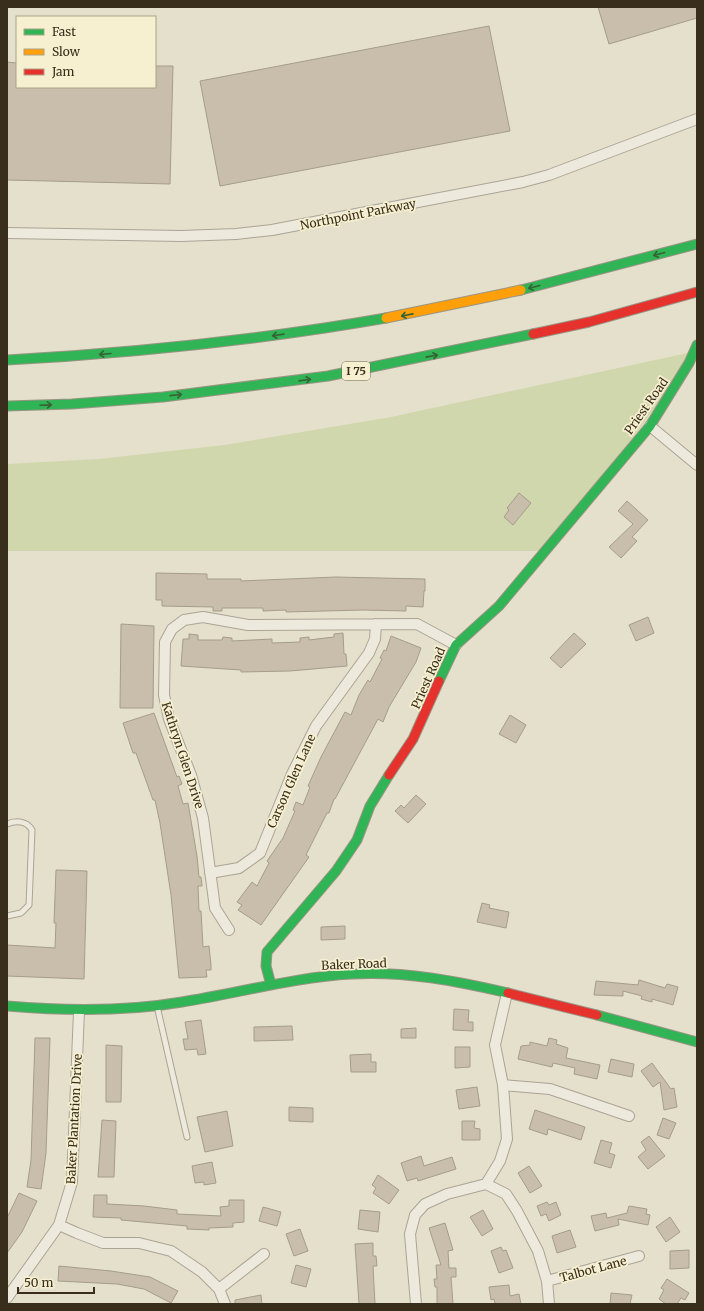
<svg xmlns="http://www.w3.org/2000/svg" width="704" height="1311" font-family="Merriweather,serif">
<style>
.green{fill:#d1d7ad}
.building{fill:#c9beac;stroke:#a59c8b}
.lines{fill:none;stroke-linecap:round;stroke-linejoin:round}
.lane-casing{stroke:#aaa495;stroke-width:7}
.street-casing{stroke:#aaa495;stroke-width:12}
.fast-casing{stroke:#9a9485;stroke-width:11}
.slow-casing{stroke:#9a9485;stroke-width:11}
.jam-casing{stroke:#9a9485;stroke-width:11}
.lane{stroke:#ede9dd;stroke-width:5}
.street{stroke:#ede9dd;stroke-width:10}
.fast{stroke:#30b455;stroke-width:9}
.slow{stroke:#ff9f0a;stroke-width:9}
.jam{stroke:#e5322d;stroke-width:9}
.oneway{stroke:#356333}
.labels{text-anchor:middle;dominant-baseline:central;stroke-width:3.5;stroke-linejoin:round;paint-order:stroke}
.shield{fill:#f7f0d0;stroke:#726852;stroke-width:1}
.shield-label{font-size:11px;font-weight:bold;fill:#392d1c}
.street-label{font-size:12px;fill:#392d1c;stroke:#f7f0d0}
</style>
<rect width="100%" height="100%" fill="#e5e0cb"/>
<path class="green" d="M697,351l-148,200h-542v-87l92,-5 125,-14 167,-28z"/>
<path class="building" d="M598,7h99v11l-88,26z
M489,26l21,105 -290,55 -20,-105z
M7,62l10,1v24h138v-21h18l-3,118 -163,-4z
M519,493l12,10 -18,22 -9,-8 5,-7 -2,-2z
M627,501l21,19 -16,17 5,4 -16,17 -12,-11 24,-23 -15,-13z
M156,573l51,1v5h34v2l95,-4 89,2v12h-1l-1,16 -17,-1v5l-43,-1 -77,2v-2l-23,1v-3h-41v3h-9v-4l-51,-1v-6h-6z
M648,617l6,16 -18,8 -7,-16z
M121,624l33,2 -1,82h-33z
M343,633l1,21h2l1,12 -57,5 -49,1v-2l-60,-4 2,-27h6v-5l9,1v5h24l1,-3 9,1v3l40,-2v4l28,-1v-4l9,-1v3l25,-3v-3z
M574,633l12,11 -25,24 -11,-10z
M391,636l30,12 -5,14 -27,45 -6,15 -5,-3 -43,80h-1l-5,14h-2l-21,42 3,2 -48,68 -23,-15 4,-5 -5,-3 15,-20 5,4 12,-23 -2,-2 16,-23 12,-27 -2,-1 3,-8 7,3 7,-18 -2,-1 13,-29 24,-45 6,3 8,-20 9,-15 2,2 12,-23 -2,-1 4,-8 2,1z
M154,713l23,64 2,-1 3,8 -4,2 5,18 5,-1 9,53 2,21h2l1,9h-4l1,25h2l2,36 6,-1 2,19v5h-5l1,7 -28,1 -8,-83 -11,-72 -5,-23h-2l-17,-47h-3l-10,-30z
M510,715l16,10 -10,18 -17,-9z
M416,795l10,9 -18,19 -13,-12 6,-6 3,3z
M56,870l31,1 -3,108 -77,-3v-31l48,3 1,-25h-2z
M482,903l8,2 -1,3 20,4 -3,16 -29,-6z
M345,926v13l-24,1v-13z
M639,980l26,8 2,-4 11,3 -5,18 -21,-6v3l-11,-3 1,-3 -19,-5v5l-29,-1 2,-14 42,4z
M454,1009l15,1 -1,12h5v9l-20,-1z
M201,1020l5,34 -8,1 -1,-6 -12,1 -2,-11h5l-3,-17z
M292,1026l1,14 -39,1v-14z
M416,1028v10h-15v-9z
M35,1038h15l-4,115 -5,36 -14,-2 4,-27z
M549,1038l8,2 -1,4 12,4 -2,10 34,7 -3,14 -23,-5 1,-6 -22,-5 -1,4 -34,-8 3,-13 9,-1v-3l17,4z
M106,1045l16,1 -1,56h-15z
M455,1047h15v20l-15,1z
M371,1054v8h5v10h-25l-1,-17z
M611,1059l23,5 -2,13 -24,-5z
M652,1063l19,26 3,-1 3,19 -13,3 -4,-28 -7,5 -12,-16z
M477,1087l3,19 -21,3 -3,-19z
M289,1107l24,1v14l-24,-1z
M535,1110l50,17 -4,13 -33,-11 -1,6 -18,-6z
M227,1111l6,35 -28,6 -8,-35z
M663,1118l13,5 -7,16 -12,-4z
M102,1120l14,1 -2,56h-16z
M462,1121h13l-1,7 6,1v11h-18z
M649,1136l16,20 -17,13 -10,-12 8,-7 -5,-8z
M601,1140l11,3 -3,10 6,2 -4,13 -17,-5z
M421,1156l3,10 28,-9 4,12 -38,12 -1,-3 -10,3 -6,-18z
M212,1162l4,21 -12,2v-3l-9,1 -3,-17z
M529,1166l13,20 -12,7 -12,-20z
M378,1175l21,15 -10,14 -16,-11 3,-5 -4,-3z
M19,1193l18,8 -15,31 -15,21v-35z
M94,1195h13v9l37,2 33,4v4l44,2 -1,-9 9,-1v-6h15v22l-11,1v4l-24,1v2l-22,-1v-3l-66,-6v-2l-28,-1z
M547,1202l2,3 7,-3 5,13 -12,6 -3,-7 -5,2 -4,-10z
M629,1206l18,3 -1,5 4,1 -2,10 -30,-6 1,6 -24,6 -4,-15 15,-3 1,5 20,-5z
M263,1207l18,5 -4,14 -18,-5z
M360,1210l20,2 -2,20 -20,-3z
M483,1210l10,19 -11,7 -12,-19z
M670,1217l10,15 -14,10 -10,-15z
M445,1223l8,27 -5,1 1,17h7v9h-5l2,27h-16v-17h-2l-1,-8h3l-1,-14h5l-12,-37z
M300,1229l8,22 -14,5 -8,-22z
M570,1230l6,17 -19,6 -5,-17z
M373,1243v13h3l1,10h-4l2,38h-16l-4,-60z
M501,1247l2,4 3,-1 7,18 -14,5 -8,-22z
M689,1250v18l-19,1v-18z
M296,1265l15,4 -5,18 -15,-4z
M59,1266l52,5 39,6 28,14 -7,12 -27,-14 -27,-5 -59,-3z
M667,1279l22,14 -4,7 -4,-2 -4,6h-11l-7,-5 5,-9 -3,-2z
M509,1285l1,11 9,-2 2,10h-26l-1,-5 -3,1 -2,-13z
M611,1293l21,2 -2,9h-20z
M261,1295l1,9h-27v-4z"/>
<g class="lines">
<g class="lane-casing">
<path id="lane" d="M7,824c9,-4 20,-3 25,6l-3,75 -8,8 -14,3
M157,1006l30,131"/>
</g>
<g class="street-casing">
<path id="street" d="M7,233l174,3 55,-2 36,-4 251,-48 26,-7 148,-56
M650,426l47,39
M210,873l29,-5 21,-15 32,-79 24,-48 53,-73 6,-14 1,-15
M229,930l-14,-22 -12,-90 -12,-43 -22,-56 -5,-24 1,-53 7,-13 12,-9 19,-3 45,8 169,-1 39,21
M503,1085l47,4 79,27
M486,1184l14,-23 7,-22 -4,-54 -8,-40 12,-52
M59,1225l18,8 26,10h36l32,8 31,21 17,17 6,15
M547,1281l92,-25
M219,1289l45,-35
M7,1298l52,-73 13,-43 7,-171
M416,1304l-6,-70 5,-19 10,-11 22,-10 39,-10 20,10 11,17 21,40 9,30 2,23"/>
</g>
<g class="fast-casing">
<path id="fast" d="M521,290l176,-46
M7,360c127,-7 253,-20 379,-42
M7,406l65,-2 91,-7 165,-21 205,-42
M439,681l17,-36 43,-39 151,-180 39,-63 8,-18
M271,985l-5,-19 1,-14 69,-81 21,-31 13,-34 19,-31
M7,1006c59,5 117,6 175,-4 57,-9 113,-25 170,-28 53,-3 105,7 156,19
M597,1015l100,27"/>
</g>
<g class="slow-casing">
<path id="slow" d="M386,318l135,-28"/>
</g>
<g class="jam-casing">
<path id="jam" d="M533,334l56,-12 108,-30
M389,775l24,-36 26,-58
M508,993l89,22"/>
</g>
<use href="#lane" class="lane"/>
<use href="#street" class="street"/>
<use href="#fast" class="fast"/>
<use href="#slow" class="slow"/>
<use href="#jam" class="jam"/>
</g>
<defs><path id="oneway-shaft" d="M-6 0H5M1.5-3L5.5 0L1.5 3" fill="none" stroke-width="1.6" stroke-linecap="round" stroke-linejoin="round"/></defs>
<g class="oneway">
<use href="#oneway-shaft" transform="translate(659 254) rotate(165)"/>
<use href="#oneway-shaft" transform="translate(534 287) rotate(166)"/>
<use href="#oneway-shaft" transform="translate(407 315) rotate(169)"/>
<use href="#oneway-shaft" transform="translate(278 335) rotate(172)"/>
<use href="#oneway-shaft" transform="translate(105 354) rotate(175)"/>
<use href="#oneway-shaft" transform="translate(432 356) rotate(-11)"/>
<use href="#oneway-shaft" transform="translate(305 380) rotate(-8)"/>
<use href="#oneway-shaft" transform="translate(176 395) rotate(-6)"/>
<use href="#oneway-shaft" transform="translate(46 405) rotate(-2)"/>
</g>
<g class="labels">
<rect class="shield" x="342" y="362" width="28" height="18" rx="3"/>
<g class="shield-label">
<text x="356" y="371">I 75</text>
</g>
<g class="street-label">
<text transform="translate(358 214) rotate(-11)">Northpoint Parkway</text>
<text transform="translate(646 406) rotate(-55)">Priest Road</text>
<text transform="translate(428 678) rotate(-66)">Priest Road</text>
<text transform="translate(183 755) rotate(72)">Kathryn Glen Drive</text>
<text transform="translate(291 781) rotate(-66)">Carson Glen Lane</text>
<text transform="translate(354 964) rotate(-2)">Baker Road</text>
<text transform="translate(74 1119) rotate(-87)">Baker Plantation Drive</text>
<text transform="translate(593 1269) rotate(-15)">Talbot Lane</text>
</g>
</g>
<rect width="704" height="1311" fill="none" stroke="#392d1c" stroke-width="16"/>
<rect x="16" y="16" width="140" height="72" fill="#f7f0d0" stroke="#aba288"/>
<rect x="24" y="29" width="20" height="6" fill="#30b455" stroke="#aba288"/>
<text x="52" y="36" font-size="12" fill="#392d1c">Fast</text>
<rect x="24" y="49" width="20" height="6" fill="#ff9f0a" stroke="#aba288"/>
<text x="52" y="56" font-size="12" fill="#392d1c">Slow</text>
<rect x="24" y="69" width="20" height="6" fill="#e5322d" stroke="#aba288"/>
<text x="52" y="76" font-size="12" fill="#392d1c">Jam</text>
<path d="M18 1287v6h76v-6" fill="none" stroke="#392d1c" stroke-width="2"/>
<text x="24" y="1287" font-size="12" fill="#392d1c" stroke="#f7f0d0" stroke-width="3" paint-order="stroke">50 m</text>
</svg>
